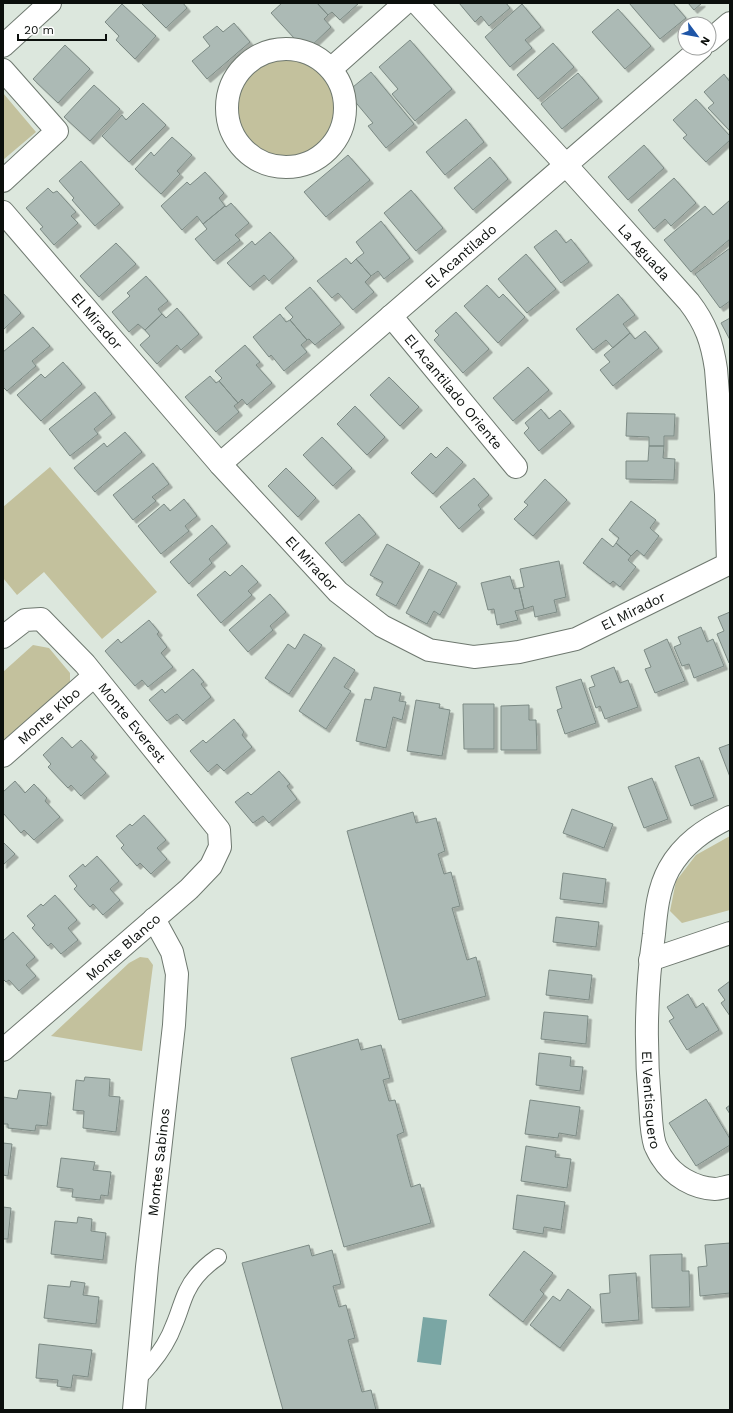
<svg xmlns="http://www.w3.org/2000/svg" width="733" height="1413" font-family="'Work Sans',sans-serif">
<style>
.green{fill:#c3c19d}
.water{fill:#7aa6a4}
.building{fill:#acbab5;stroke:#7d8b85;filter:url(#shadow)}
.lines{fill:none;stroke-linecap:round;stroke-linejoin:round}
.lane-casing{stroke:#6e786f;stroke-width:18}
.street-casing{stroke:#6e786f;stroke-width:24}
.lane{stroke:#fff;stroke-width:16}
.street{stroke:#fff;stroke-width:22}
.labels{text-anchor:middle;dominant-baseline:central;stroke-width:3;stroke-linejoin:round;paint-order:stroke}
.street-label{font-size:14px;fill:#0b0f0c;stroke:#fff}
</style>
<defs>
<filter id="shadow"><feDropShadow dx="3.5" dy="3.5" stdDeviation="0" flood-color="#0004"/></filter>
</defs>
<rect width="100%" height="100%" fill="#dce7dd"/>
<path class="green" d="M237 109a49 49 0 1 1 98 0a49 49 0 1 1-98 0Z
M3,93l33,39 -33,28z
M50,467l107,125 -55,47 -58,-67 -27,23 -14,-17v-71z
M33,645l16,3 21,25v10l-67,59v-70z
M730,836v74l-48,13 -12,-12 6,-30 20,-26z
M140,957l8,1 5,7 -11,86 -91,-15 78,-73z"/>
<path class="water" d="M423,1317l24,3 -6,45 -24,-3z"/>
<path class="building" d="M141,3h42l4,5 -21,20z
M282,3h35l11,12 -4,4 7,8 -25,24 -35,-38z
M317,3h42l-19,17 -8,-8 -4,3z
M459,3h47l4,5 -21,18 -8,-10 -6,6z
M629,3h44l13,15 -26,21z
M688,3h14l-8,7z
M122,4l34,32 -21,23 -19,-19 3,-4 -14,-14z
M522,4l19,23 -16,13 7,8 -22,19 -25,-30z
M618,9l33,37 -26,23 -33,-37z
M234,23l16,19 -43,37 -15,-18 18,-15 -7,-9 14,-11 6,6z
M410,40l42,49 -37,32 -23,-27 6,-5 -19,-22z
M553,43l21,24 -36,32 -21,-24z
M65,45l25,24 -32,34 -25,-24z
M371,72l43,52 -28,24 -18,-22 5,-3 -26,-31z
M578,73l21,25 -37,31 -21,-25z
M724,74l6,8v49l-22,-23 6,-5 -10,-11z
M94,85l26,24 -30,32 -26,-24z
M696,99l34,37v4l-24,22 -23,-24 4,-3 -14,-15z
M143,103l23,22 -37,37 -27,-26 20,-21 4,5z
M466,119l18,23 -39,33 -19,-23z
M172,137l20,18 -15,16 3,3 -19,20 -26,-25 16,-17 3,4z
M644,145l20,23 -36,32 -20,-23z
M348,155l22,25 -44,37 -22,-25z
M490,157l18,22 -35,31 -19,-22z
M81,161l39,43 -25,22 -23,-26 2,-2 -15,-17z
M205,172l19,21 -5,5 6,8 -22,18 -6,-8 -15,14 -21,-24 26,-24 3,3z
M674,178l22,25 -25,23 -6,-7 -11,10 -16,-19z
M48,188l5,5 4,-2 19,21 -5,4 7,7 -24,22 -14,-16 3,-2 -17,-19z
M411,190l32,38 -27,23 -32,-38z
M730,200v39l-39,33 -27,-32 41,-34 8,9z
M231,203l18,20 -14,12 5,5 -26,21 -19,-22 12,-10 -4,-5 22,-18 1,1z
M381,221l29,37 -26,21 -6,-8 -7,5 -15,-17 8,-6 -8,-11z
M556,230l10,13 5,-4 18,23 -28,21 -27,-36z
M270,232l24,26 -25,23 -5,-6 -14,12 -23,-24 25,-22 3,4z
M116,243l20,21 -37,33 -19,-21z
M730,248v53l-10,7 -25,-34z
M526,254l30,35 -29,24 -29,-34z
M346,258l5,6 5,-5 15,17 -6,6 9,10 -21,18 -15,-17 -6,5 -15,-17z
M146,276l22,25 -10,8 4,5 -17,16 -7,-6 -9,8 -17,-20 18,-16 -3,-3z
M487,285l12,13 4,-4 22,23 -27,26 -34,-37z
M310,287l31,37 -26,21 -6,-6 -2,1 -17,-20 3,-3 -8,-9z
M3,293l18,20 -18,17z
M618,294l17,21 -12,9 7,9 -17,15 -7,-8 -13,10 -17,-21z
M177,308l22,26 -18,16 -4,-5 -20,19 -17,-19 10,-9 -5,-6 17,-16 4,4z
M456,312l33,37 -26,24 -29,-33 5,-5 -4,-4z
M280,314l6,8 4,-2 17,20 -6,5 6,7 -23,19 -13,-16 -2,2 -16,-20z
M730,318v22l-9,-17z
M33,327l17,19 -18,15 4,5 -29,25 -4,-4v-35z
M645,331l14,17 -46,38 -13,-16 10,-8 -6,-7 26,-22 5,6z
M245,345l15,17 -4,3 16,18 -25,22 -5,-6 -4,4 -19,-22 3,-3 -7,-7z
M63,362l19,22 -41,37 -24,-26 24,-21 4,4z
M528,367l21,23 -36,31 -20,-23z
M210,376l6,7 3,-2 19,22 -4,3 5,6 -23,20 -31,-35z
M389,377l30,30 -19,19 -30,-31z
M95,392l17,22 -18,15 4,5 -28,22 -21,-27z
M355,406l30,31 -18,18 -30,-31z
M541,409l8,10 11,-9 11,13 -32,28 -15,-18 5,-5 -4,-5z
M627,413l48,1 -1,22h-10v10h-15v-9l-23,-1z
M125,432l17,20 -47,40 -21,-24 30,-25 3,4z
M322,437l30,31 -19,18 -30,-31z
M649,446h15l-1,12 12,1 -1,21 -48,-1v-18h22z
M447,447l16,15 -30,32 -22,-21 20,-20 5,5z
M153,463l16,21 -17,13 4,4 -23,19 -20,-25z
M286,468l30,30 -18,19 -30,-31z
M474,478l15,17 -11,10 3,4 -22,20 -19,-22z
M545,479l22,21 -34,36 -19,-17 14,-14 -4,-3z
M184,499l13,17 -12,10 4,5 -28,23 -23,-28 26,-22 6,7z
M631,501l25,19 -6,8 9,8 -15,20 -7,-6 -6,6 -15,-13 3,-5 -10,-8z
M359,514l17,20 -34,29 -17,-20z
M212,525l15,18 -18,16 3,4 -23,21 -19,-22z
M602,538l11,9 3,-4 15,13 -3,4 8,7 -16,20 -7,-6 -3,3 -27,-21z
M387,544l33,19 -24,43 -20,-11 7,-13 -13,-7z
M559,561l7,36 -12,3 3,12 -22,5 -2,-11 -9,3 -5,-21 5,-1 -4,-18z
M242,565l16,17 -10,9 4,4 -31,28 -24,-28 28,-24 5,5z
M429,569l28,14 -17,32 -6,-4 -7,13 -21,-11z
M510,576l4,13 5,-1 5,21 -9,2 3,9 -21,5 -3,-16 -6,1 -7,-27z
M270,594l16,18 -16,14 3,4 -25,22 -19,-22z
M730,612v51h-1l-12,-29 7,-3 -6,-14z
M149,620l10,12 -2,2 10,13 -6,6 12,14 -25,20 -6,-7 -7,6 -30,-35 13,-12 3,4z
M701,627l6,15 6,-3 11,27 -30,12 -5,-14 -7,2 -8,-19 7,-3 -3,-7z
M304,634l18,11 -33,49 -24,-16 23,-34 7,5z
M667,639l18,42 -30,12 -10,-24 6,-2 -7,-17z
M334,657l21,13 -11,17 7,4 -25,38 -27,-18z
M614,667l6,16 8,-3 10,27 -33,12 -5,-13 -4,2 -7,-20 6,-2 -4,-10z
M193,669l11,13 -3,2 10,13 -28,24 -6,-7 -10,7 -18,-21 13,-11 3,4z
M581,679l15,44 -31,11 -8,-24 5,-2 -6,-21z
M374,687l27,6 -2,8 7,1 -4,18 -9,-3 -7,31 -30,-7 9,-42 6,1z
M416,700l24,4 -1,4 11,2 -8,46 -35,-5z
M463,704h31v45h-30z
M529,705v15h7l1,30h-36v-44z
M234,719l10,13 -2,3 10,12 -28,24 -7,-7 -9,8 -18,-21 13,-11 3,3z
M62,737l10,11 9,-8 13,14 -3,3 15,16 -25,23 -10,-11 -3,3 -20,-21 3,-3 -8,-9z
M730,744v33l-11,-29z
M699,757l15,40 -23,9 -16,-40z
M279,771l11,13 -3,2 10,13 -28,24 -6,-7 -10,7 -18,-21 13,-10 3,3z
M652,778l16,41 -24,9 -16,-41z
M15,781l10,12 9,-9 13,14 -2,3 15,16 -26,23 -10,-10 -3,3 -18,-20v-21z
M572,809l41,15 -9,24 -41,-15z
M413,812l3,11 20,-5 9,33 -7,3 6,20 7,-2 9,34 -8,2 15,52 9,-3 10,39 -87,24 -52,-189z
M144,815l22,25 -9,8 10,11 -16,15 -11,-11 -3,3 -16,-18 3,-3 -8,-9 14,-12 2,2z
M3,842l12,12 -12,11z
M97,856l22,25 -9,8 10,11 -17,15 -10,-11 -3,3 -16,-18 3,-3 -8,-10 14,-12 2,3z
M563,873l43,6 -3,25 -43,-5z
M55,895l22,25 -9,8 10,12 -17,14 -10,-11 -3,3 -16,-18 3,-3 -8,-9 14,-12 2,2z
M556,917l43,5 -3,25 -43,-5z
M13,932l22,25 -9,8 10,11 -17,15 -10,-11 -3,2 -3,-3v-38z
M549,970l43,5 -3,25 -43,-5z
M730,981v35l-9,-13 4,-3 -7,-10z
M688,994l8,14 7,-5 16,27 -32,20 -18,-29 5,-3 -7,-11z
M544,1012l44,4 -2,28 -45,-5z
M358,1039l3,11 20,-5 9,33 -7,2 6,21 6,-1 9,32 -7,3 14,52 9,-3 11,39 -87,24 -53,-189z
M539,1053l32,4 -1,9 13,1 -3,24 -44,-6z
M85,1077l25,2 -1,17 11,1 -4,35 -33,-4 1,-17 -11,-1 3,-30 8,1z
M19,1090l32,3 -4,33 -11,-1 -1,6 -27,-3v-4h-5v-27l14,2z
M706,1099l24,40v6l-34,21 -27,-43z
M530,1100l50,7 -4,29 -17,-3 -1,5 -33,-4z
M730,1105v9l-4,-6z
M3,1143l9,1 -4,32 -5,-1z
M526,1146l30,5 -1,6 16,2 -4,29 -46,-7z
M61,1158l34,4 -2,8 18,2 -3,24 -7,-1 -1,5 -28,-3 1,-8 -16,-2z
M517,1195l48,7 -4,28 -17,-3 -1,7 -30,-5z
M3,1207l8,1 -3,31h-5z
M78,1217l14,2 -1,12 15,2 -3,27 -52,-6 4,-33 22,2z
M730,1243v50l-30,3 -2,-29 9,-1 -2,-21z
M309,1245l3,11 20,-6 9,34 -8,2 6,21 7,-2 9,33 -7,2 14,52 9,-2 5,20h-93l-41,-147z
M524,1251l29,22 -13,17 4,4 -21,28 -34,-27z
M682,1254v17h7l1,36 -38,1 -2,-53z
M636,1273l3,47 -37,3 -2,-29 10,-1 -1,-18z
M71,1281l14,2 -2,12 16,2 -3,27 -52,-6 4,-33 22,2z
M568,1289l23,18 -31,41 -30,-23 23,-29 7,5z
M39,1344l53,6 -4,27 -15,-2 -2,13 -14,-2 1,-6 -22,-2z"/>
<g class="lines">
<g class="lane-casing">
<path id="lane" d="M137,1377c6,-2 9,-8 13,-12 10,-12 19,-26 24,-40 5,-11 8,-24 13,-34 7,-15 18,-25 31,-34"/>
</g>
<g class="street-casing">
<g id="street">
<path id="s1" d="M417,3l149,162 123,137c17,22 23,40 27,67l10,125 2,70"/>
<path d="M709,41l21,-18"/>
<path d="M3,46l47,-43"/>
<circle cx="286" cy="108" r="59"/>
<path d="M332,68l73,-65"/>
<path d="M3,70l54,61 -54,50"/>
<path id="s2" d="M3,212l217,252 118,128 44,34 47,24 45,7 45,-5 57,-13 154,-76"/>
<path id="s3" d="M391,316l125,151"/>
<path id="s4" d="M220,464l481,-416"/>
<path id="s5" d="M3,637l22,-17 16,-1 44,45 134,166 1,17 -9,19 -22,23 -186,161"/>
<path id="s6" d="M3,756l91,-80"/>
<path id="s7" d="M730,817c-25,12 -47,27 -61,52 -11,20 -13,43 -15,65 -8,55 -9,113 -4,169 1,14 1,29 5,42 2,4 4,9 7,13 11,18 32,30 53,31 5,0 10,-2 15,-3"/>
<path d="M650,960l80,-27"/>
<path id="s8" d="M134,1410l13,-143 27,-242 3,-51 -5,-22 -18,-33"/>
</g>
</g>
<use href="#lane" class="lane"/>
<use href="#street" class="street"/>
</g>
<g class="labels">
<g class="street-label">
<text stroke="none"><textPath href="#s1" startOffset="337">La Aguada</textPath></text>
<text stroke="none"><textPath href="#s4" startOffset="318">El Acantilado</textPath></text>
<text stroke="none"><textPath href="#s2" startOffset="144">El Mirador</textPath></text>
<text stroke="none"><textPath href="#s3" startOffset="98">El Acantilado Oriente</textPath></text>
<text stroke="none"><textPath href="#s2" startOffset="468">El Mirador</textPath></text>
<text stroke="none"><textPath href="#s2" startOffset="828">El Mirador</textPath></text>
<text stroke="none"><textPath href="#s6" startOffset="61">Monte Kibo</textPath></text>
<text stroke="none"><textPath href="#s5" startOffset="182">Monte Everest</textPath></text>
<text transform="translate(123 947) rotate(-41)">Monte Blanco</text>
<text stroke="none"><textPath href="#s7" startOffset="315">El Ventisquero</textPath></text>
<text stroke="none"><textPath href="#s8" startOffset="249">Montes Sabinos</textPath></text>
</g>
</g>
<rect width="733" height="1413" fill="none" stroke="#0b0f0c" stroke-width="8"/>
<g transform="translate(697 36) rotate(122)"><circle r="19" fill="#ffffff" stroke="#9d9f9e"/>
<path d="M0-3L7 15L0 10L-7 15Z" fill="#1e55a7"/>
<text y="-6" font-size="11" font-weight="bold" text-anchor="middle" fill="#0b0f0c">N</text>
</g>
<path d="M18 34v6h88v-6" fill="none" stroke="#0b0f0c" stroke-width="2"/>
<text x="24" y="34" font-size="12" fill="#0b0f0c" stroke="#ffffff" stroke-width="3" paint-order="stroke">20 m</text>
</svg>
